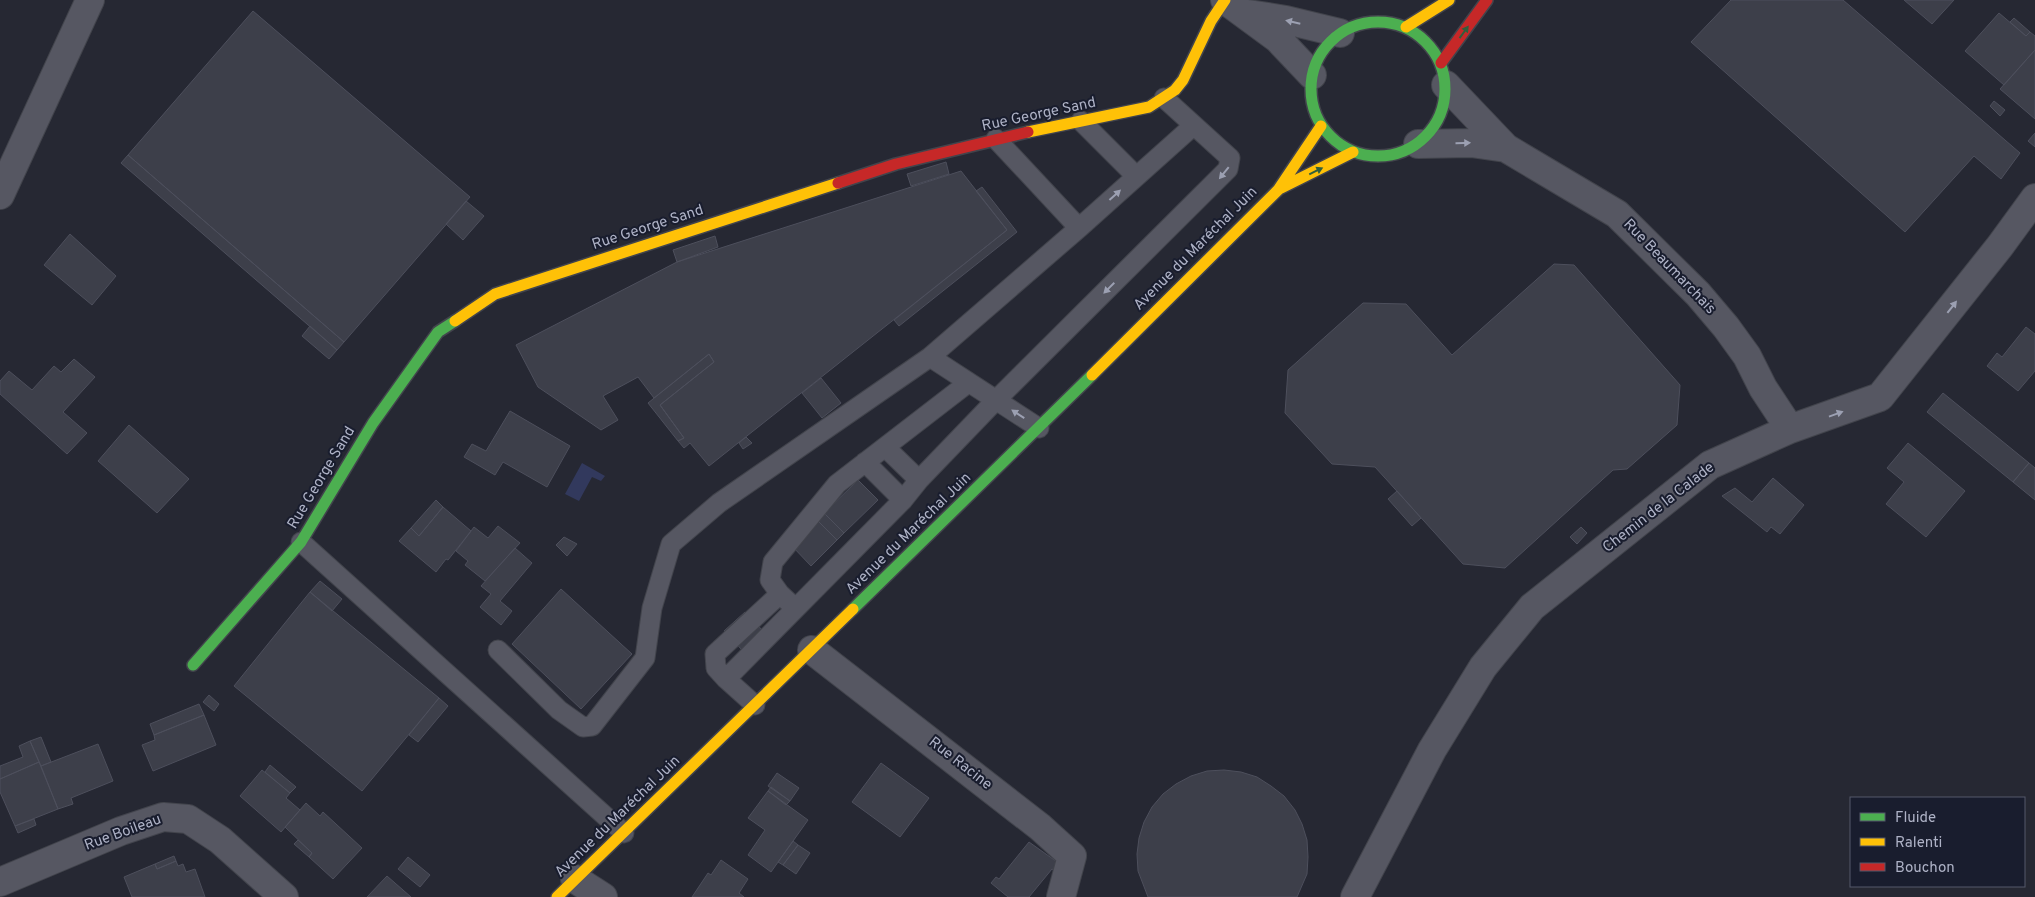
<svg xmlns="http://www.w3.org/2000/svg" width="2035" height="897" font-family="Overpass,sans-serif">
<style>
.water{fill:#32395d}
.building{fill:#3d3f4a;stroke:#4d4f5c}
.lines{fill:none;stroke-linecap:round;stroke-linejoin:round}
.lane-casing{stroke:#42444c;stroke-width:21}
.street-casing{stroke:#42444c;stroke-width:30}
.fast-casing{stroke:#42444c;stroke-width:14}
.slow-casing{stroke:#42444c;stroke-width:14}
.jam-casing{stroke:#42444c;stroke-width:14}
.lane{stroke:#565762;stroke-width:19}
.street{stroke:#565762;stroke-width:28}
.fast{stroke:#4caf50;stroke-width:11}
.slow{stroke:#ffc107;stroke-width:11}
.jam{stroke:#c62828;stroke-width:11}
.oneway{fill:#9ca0b2}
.oneway2{fill:#305f3d}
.labels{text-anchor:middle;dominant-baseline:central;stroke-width:4;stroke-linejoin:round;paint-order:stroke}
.street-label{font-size:15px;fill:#aeb2c6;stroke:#191d2e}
</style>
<rect width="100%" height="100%" fill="#262833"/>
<path class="water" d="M582,463l23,13 -4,5 -9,-4 -13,24 -14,-7z"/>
<path class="building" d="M1731,0h112l177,153 -19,26 -27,-23 -69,76 -214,-190z
M1904,0h50l-22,24z
M253,11l217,186 -126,145 -216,-187z
M1999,13l27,23 4,-4 5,4v14l-31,35 -39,-34z
M2014,18l16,14 -4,4 -16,-14z
M2035,50v69l-35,-30z
M1994,101l11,9 -5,6 -10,-10z
M2035,133v14l-7,-6z
M128,155l216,187 -7,8 -216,-187z
M946,162l3,12 -38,12 -4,-12z
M961,171l46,59 -298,236 -19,-23 -6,5 -6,-7 6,-3 -24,-33 54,-43 -5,-8 -55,44 -16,-21 -35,19 15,24 -17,10 -63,-43 -22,-42 161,-83z
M982,187l35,45 -118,94 -5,-6 113,-90 -31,-39z
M466,201l18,15 -21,24 -17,-16z
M70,234l46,42 -24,29 -48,-40z
M715,236l3,11 -41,15 -4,-12z
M1554,264l20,1 106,120 -3,40 -50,44 -14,1 -108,98 -42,-4 -88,-97 -43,-3 -47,-51 3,-43 75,-67 43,1 46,51z
M310,326l27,24 -8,9 -27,-23z
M2026,327l9,7v37l-17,20 -31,-25 10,-13 5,4z
M709,354l5,8 -54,43 24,33 -6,3 -30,-38z
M74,359l21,18 -32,35 24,21 -20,21 -67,-60v-13l9,-10 23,19 22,-24 7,6z
M821,378l20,25 -19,15 -20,-25z
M1943,393l86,70 -16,19 -86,-70z
M510,411l60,35 -23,41 -44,-25 -8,13 -31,-18 8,-13 14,7z
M129,425l60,54 -32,34 -59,-52z
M746,437l6,6 -9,6 -4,-6z
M1908,443l57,48 -39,46 -40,-33 18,-22 -17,-14z
M2029,463l6,5v32l-22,-18z
M1773,478l31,27 -24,29 -9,-7 -4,5 -45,-36 13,-8 17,14z
M858,480l20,20 -34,33 -20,-20z
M1397,491l24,27 -9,8 -24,-27z
M436,500l7,7 -24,29 -8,-8z
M443,507l28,24 -23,29 -2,-1 -10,13 -37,-31 12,-13 8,8z
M824,513l20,20 -7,7 -20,-20z
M817,520l20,20 -26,26 -20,-21z
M498,526l22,17 -35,38 -20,-16 3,-4 -12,-10 18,-24 14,11z
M1581,527l6,6 -10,11 -7,-7z
M564,537l13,7 -10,12 -11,-11z
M515,548l17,15 -32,38 12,10 -11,14 -21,-18 11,-13 -10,-8z
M320,581l22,18 -10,12 -22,-19z
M561,589l71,65 -51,55 -69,-65z
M310,592l129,106 -77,93 -128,-105z
M745,612l20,21 -21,19 -20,-21z
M209,695l10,9 -5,7 -11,-9z
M439,698l9,8 -30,36 -9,-7z
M199,704l5,11 -50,20 -4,-11z
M204,715l12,30 -63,26 -11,-26 13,-5 -1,-5z
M41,737l10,25 -10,4 -11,-25z
M30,741l9,21 -39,17v-13l23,-9 -4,-11z
M98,744l15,37 -42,17 2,6 -15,5 -17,-43z
M39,762l19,47 -43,17 -15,-34v-13z
M881,763l48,35 -29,39 -48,-35z
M270,765l26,22 -6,6 -25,-21z
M262,770l28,23 -4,5 14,12 -19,22 -41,-36z
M1224,770l17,2 16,5 14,9 13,10 11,14 7,14 5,16 1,17 -1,17 -10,23h-149l-10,-26 -1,-17 2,-16 5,-16 8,-15 11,-13 13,-10 15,-8 16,-5z
M777,773l22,15 -9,13 -22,-15z
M771,787l19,14 -4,4 -18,-14z
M768,791l40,29 -37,52 -23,-17 17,-25 -17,-12z
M306,803l14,13 3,-4 39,36 -29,31 -24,-22 3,-4 -27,-26z
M34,819l2,6 -18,8 -3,-7z
M298,840l14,13 -3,4 -15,-13z
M793,841l5,4 -15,20 -5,-3z
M1029,842l31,22 -5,7 -3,-2 -23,28h-21l-17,-14 5,-6 3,2z
M798,845l12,8 -14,21 -13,-9z
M174,856l2,5 -19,8 -2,-5z
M408,857l22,18 -10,12 -22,-18z
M721,860l27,19 -9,14 5,4h-52l16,-24 3,2z
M176,861l2,5 5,-2 3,8 9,-3 10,28h-73l-8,-20 31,-13 2,5z
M387,876l24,21h-44z"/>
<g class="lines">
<g class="lane-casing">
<path id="lane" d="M1081,121l55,55
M996,139l83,89
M930,357l109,71
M885,447l34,33
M865,462l38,38
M301,542l323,291
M795,608l-15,-14 -10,-14 3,-18 64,-78 131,-101
M498,650l61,60 24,17 9,-1 53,-68 7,-50 19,-64 48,-41 211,-146 149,-129 114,-102
M726,679l177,-179 16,-20 77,-80 232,-231 2,-11 -66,-60
M755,705l-29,-26 -10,-11 -1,-14 65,-60"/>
</g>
<g class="street-casing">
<path id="street" d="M1225,0l53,39 34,36
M1248,14l38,6 54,13
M1446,85l60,63 111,66 81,80 28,33 21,29 16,32 27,41
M1418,144l53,-1 35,5
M0,195l90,-195
M812,650l228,177 32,29 -11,41
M575,879l28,18
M0,882l121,-51 42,-14 25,2 32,21 64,57
M1355,897l77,-147 51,-83 49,-60 178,-142 80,-36 90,-32 120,-151 35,-48"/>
</g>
<g class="fast-casing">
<path id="fast" d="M1311 89a67 67 0 1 1 134 0a67 67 0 1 1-134 0Z
M853,609l239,-234
M193,665l108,-123 72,-119 65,-91 17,-11"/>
</g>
<g class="slow-casing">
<path id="slow" d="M1406,27l43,-27
M1028,132l121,-25 26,-17 8,-10 28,-59 14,-21
M1279,189l74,-37
M455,321l40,-27 343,-111
M1092,375l186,-185 43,-64
M557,897l296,-288"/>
</g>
<g class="jam-casing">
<path id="jam" d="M1441,63l46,-63
M838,183l58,-19 132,-32"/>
</g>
<use href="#lane" class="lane"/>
<use href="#street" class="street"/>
<use href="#fast" class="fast"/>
<use href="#slow" class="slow"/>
<use href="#jam" class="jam"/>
</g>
<defs><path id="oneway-solid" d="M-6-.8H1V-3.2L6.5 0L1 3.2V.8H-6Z" transform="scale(1.25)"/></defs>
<g class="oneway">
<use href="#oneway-solid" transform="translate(1293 22) rotate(-167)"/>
<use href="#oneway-solid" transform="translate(1463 143) rotate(-1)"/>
<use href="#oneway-solid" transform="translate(1224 173) rotate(129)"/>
<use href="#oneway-solid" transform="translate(1115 195) rotate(-42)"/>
<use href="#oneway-solid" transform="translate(1109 288) rotate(135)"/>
<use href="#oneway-solid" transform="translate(1952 307) rotate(-52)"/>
<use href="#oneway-solid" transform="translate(1018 414) rotate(-147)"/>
<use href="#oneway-solid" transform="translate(1836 414) rotate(-20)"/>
</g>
<g class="oneway2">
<use href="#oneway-solid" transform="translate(1464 32) rotate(-54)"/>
<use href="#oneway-solid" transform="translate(1316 171) rotate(-26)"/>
</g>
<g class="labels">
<g class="street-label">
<text transform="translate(1039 115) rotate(-12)">Rue George Sand</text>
<text transform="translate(648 228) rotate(-18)">Rue George Sand</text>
<text transform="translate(1196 249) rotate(-45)">Avenue du Maréchal Juin</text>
<text transform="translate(1669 267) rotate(46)">Rue Beaumarchais</text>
<text transform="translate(322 478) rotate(-59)">Rue George Sand</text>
<text transform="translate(1659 508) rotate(-38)">Chemin de la Calade</text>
<text transform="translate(909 534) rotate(-44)">Avenue du Maréchal Juin</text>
<text transform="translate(960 764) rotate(38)">Rue Racine</text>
<text transform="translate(618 817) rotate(-44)">Avenue du Maréchal Juin</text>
<text transform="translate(123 833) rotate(-20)">Rue Boileau</text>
</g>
</g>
<rect x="1850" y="797" width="175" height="90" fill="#191d2e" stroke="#55596b"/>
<rect x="1860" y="813" width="25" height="8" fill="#4caf50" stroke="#55596b"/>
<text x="1895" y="822" font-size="15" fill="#aeb2c6">Fluide</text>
<rect x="1860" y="838" width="25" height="8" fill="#ffc107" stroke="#55596b"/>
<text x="1895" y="847" font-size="15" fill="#aeb2c6">Ralenti</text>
<rect x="1860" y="863" width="25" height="8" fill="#c62828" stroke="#55596b"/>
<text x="1895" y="872" font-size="15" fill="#aeb2c6">Bouchon</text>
</svg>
